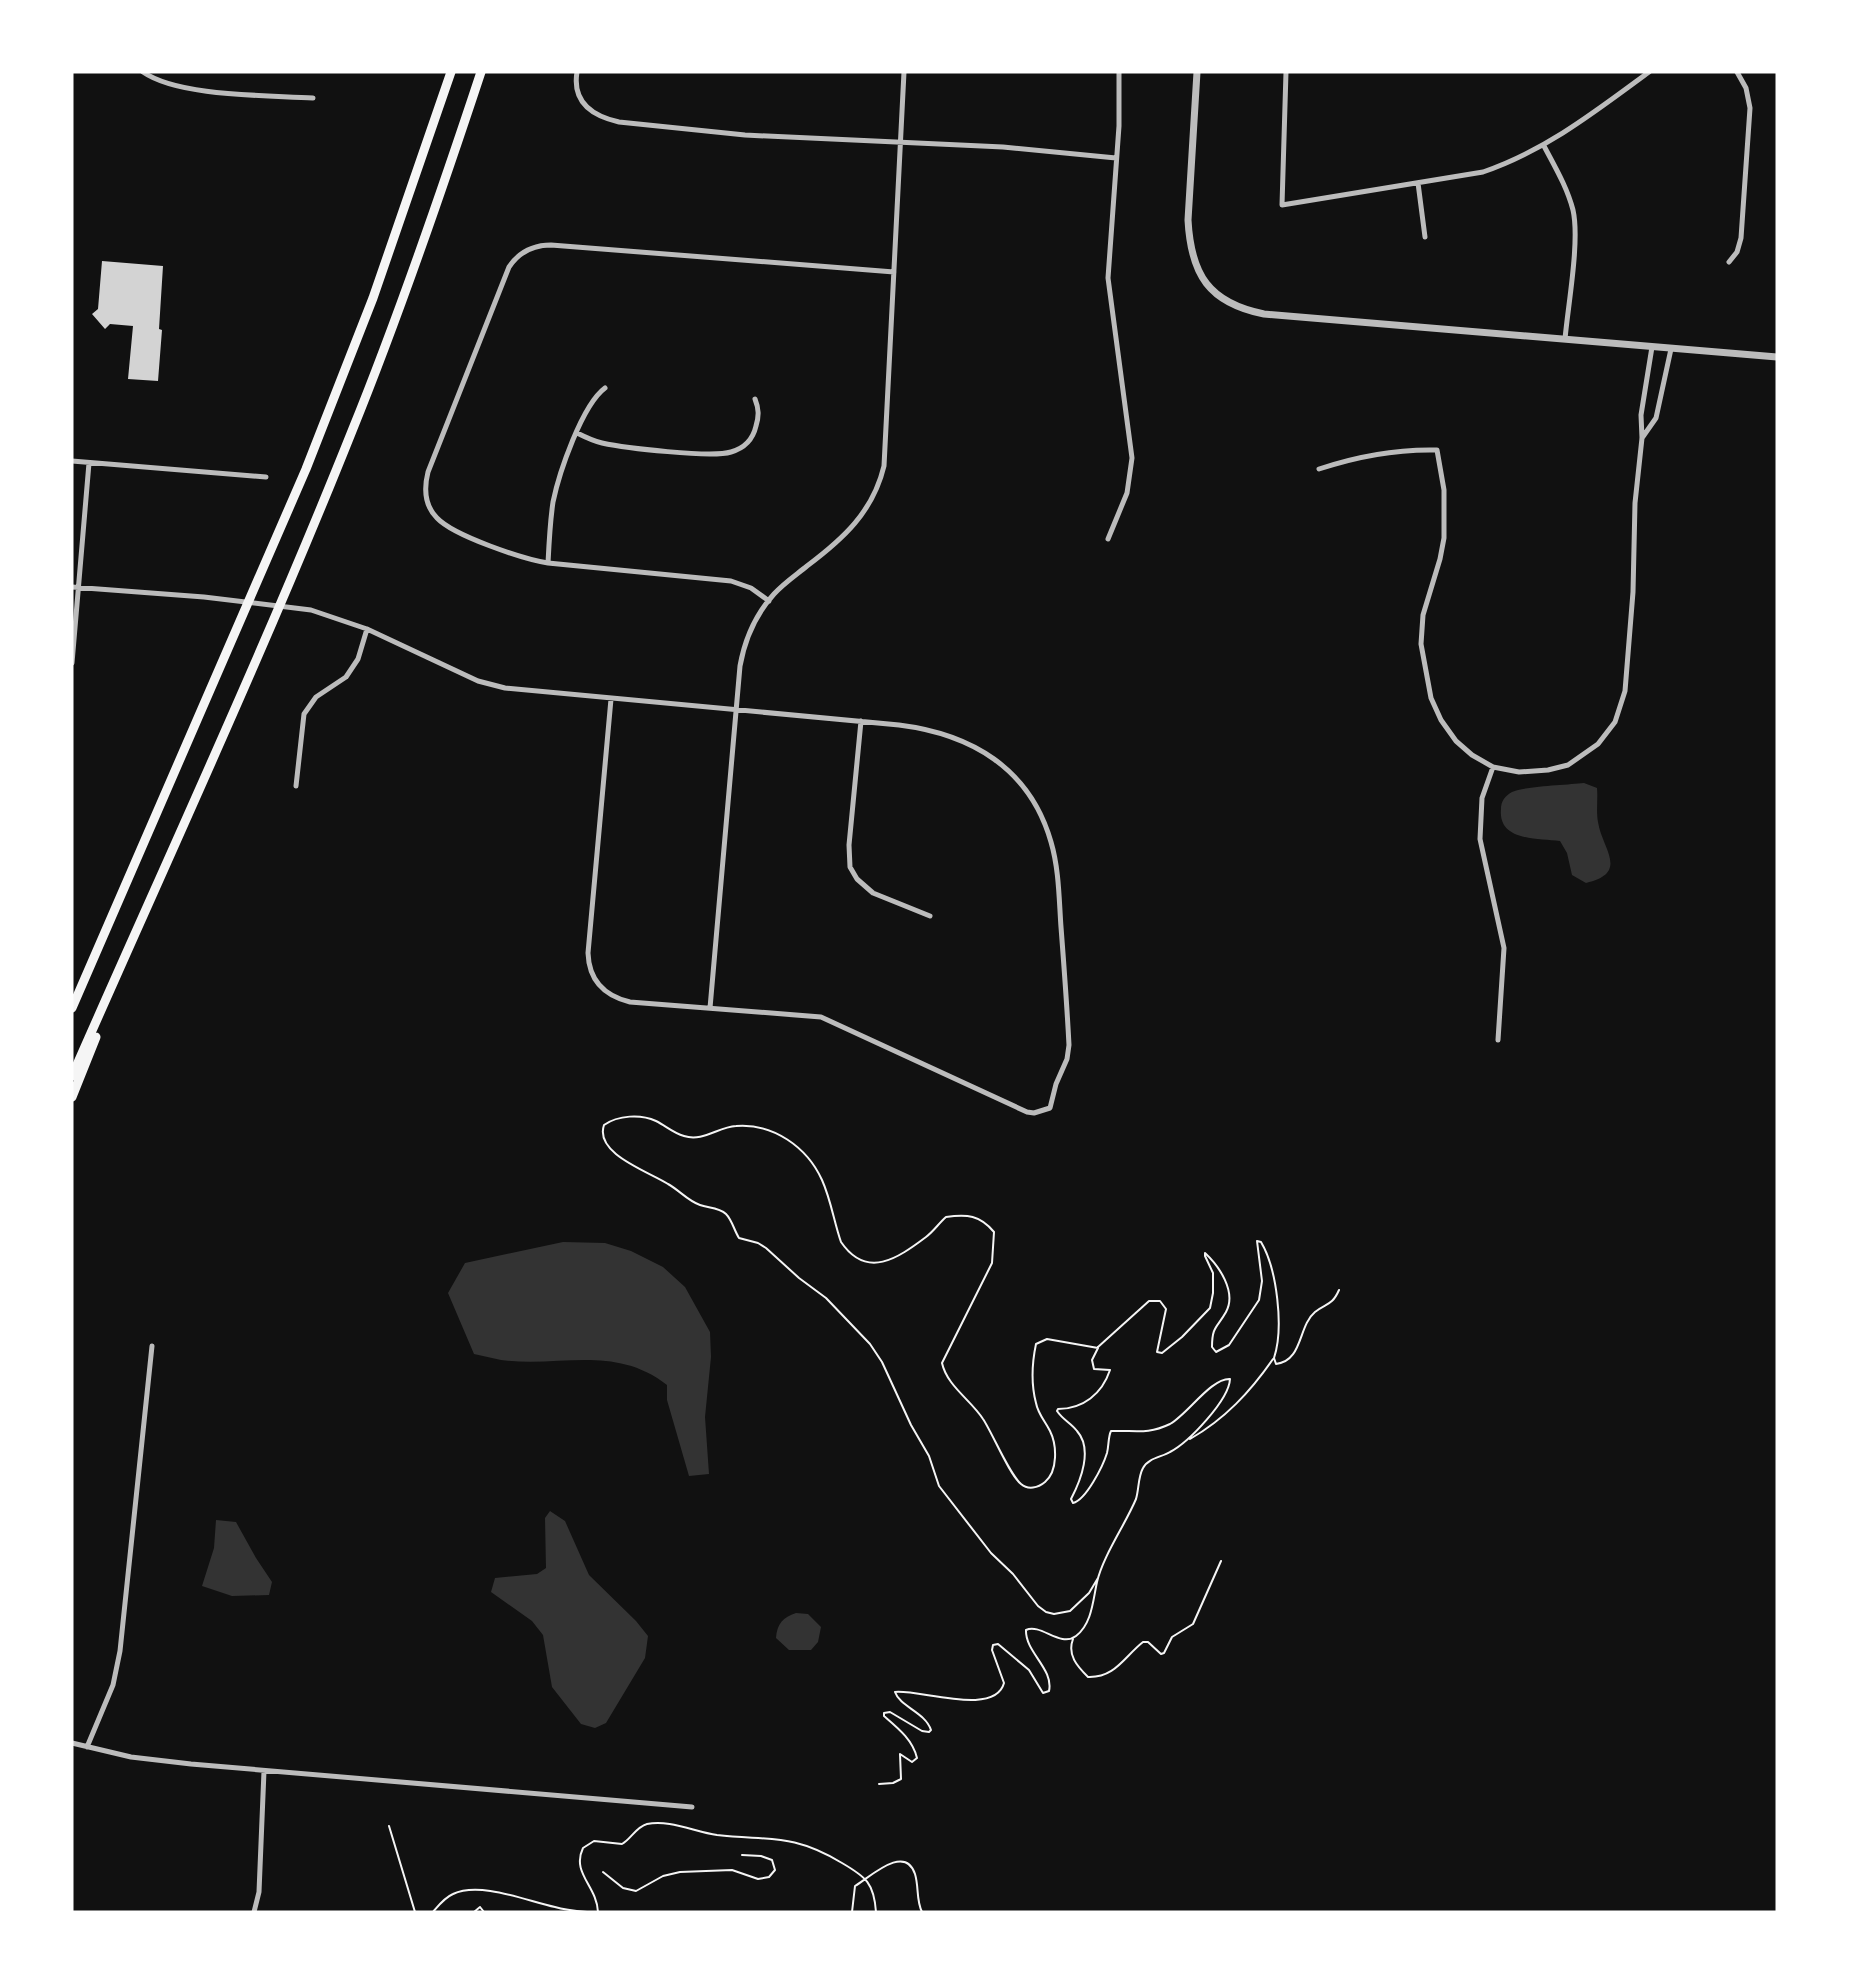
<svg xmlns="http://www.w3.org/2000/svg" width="1849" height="1984" font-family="Spectral,serif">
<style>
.water{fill:#333}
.building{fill:#d3d3d3}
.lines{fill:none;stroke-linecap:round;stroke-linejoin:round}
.path{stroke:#f5f5f5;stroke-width:2}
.minor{stroke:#bcbcbc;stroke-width:5}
.tertiary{stroke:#bcbcbc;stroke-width:7}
.trunk{stroke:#f5f5f5;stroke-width:9}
</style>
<rect width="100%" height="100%" fill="#111"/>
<path class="water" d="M1584,783l13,5c1,11 -1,23 1,34 4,27 32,51 -12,61l-14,-8 -5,-22 -7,-12c-23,-3 -62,0 -59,-32 0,-8 4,-13 11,-17 14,-6 55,-7 72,-9z
M563,1242l42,1 26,8 32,16 22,20 25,45 1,25 -6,60 4,57 -20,2 -22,-76v-15c-53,-41 -107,-17 -166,-25 -9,-2 -18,-4 -27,-6l-26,-61 17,-30z
M550,1511l15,10 24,54 47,46 12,15 -3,22 -39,65 -11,5 -14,-4 -29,-37 -9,-52 -11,-14 -41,-29 4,-14 42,-4 9,-6 -1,-50z
M216,1520l20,2 20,36 16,24 -3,13 -37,1 -30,-10 12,-38z
M796,1613l12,1 13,13 -3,15 -7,8h-22l-13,-12c1,-14 7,-21 20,-25z"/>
<path class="building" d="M102,261l61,5 -4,63 3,1 -4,51 -30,-2 5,-53 -23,-2 -5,5 -13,-15 6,-5z"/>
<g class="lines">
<path class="path" d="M1098,1347l51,-46h11l6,8 -9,43 5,1 20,-16 28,-29 3,-15v-20l-8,-17v-3c14,13 32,39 21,59 -9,16 -14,14 -14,35l4,5 13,-7 30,-45 3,-19 -5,-40 4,1c16,27 23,86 13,116l2,6c27,-3 22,-38 39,-52 11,-9 17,-6 24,-22
M1190,1439c35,-20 60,-47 83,-80
M1073,1639c-6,16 4,27 15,38 27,1 36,-20 55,-35h5l13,12 3,-1 8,-16 21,-13 28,-63
M879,1784l14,-1 8,-4 -1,-25 12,8 5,-4c-4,-18 -19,-30 -33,-42v-3l6,-1 32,19 7,1 2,-2c-6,-18 -31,-23 -36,-38 24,-3 100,25 109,-9l-12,-33 1,-5 5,-1 31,26 14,23 6,-2c5,-22 -24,-39 -23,-61 15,-7 34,18 50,6 16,-12 17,-36 21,-54 6,-26 28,-57 39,-83 3,-10 2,-22 7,-31 5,-10 19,-11 27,-16 19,-10 59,-52 60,-73 -19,-1 -42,35 -60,45 -23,11 -35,6 -59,7 -3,6 -2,14 -4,22 -4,13 -21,47 -34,50l-2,-4c10,-19 22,-50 6,-68 -6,-8 -14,-11 -20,-20l1,-2c25,0 44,-15 52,-39l-16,-1 -2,-9 6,-12 -51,-9 -11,5c-4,19 -5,40 0,59 2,11 9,18 14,28 7,14 8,40 -5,51 -7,6 -17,8 -24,2 -12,-10 -28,-50 -38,-65 -12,-19 -36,-33 -41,-56l50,-100 2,-31c-14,-17 -27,-18 -48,-15 -7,6 -12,14 -20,20 -28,21 -59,43 -85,5 -7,-20 -10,-42 -19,-62 -15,-33 -49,-57 -86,-54 -18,1 -33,16 -52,10 -11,-3 -18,-10 -28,-15 -15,-7 -38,-6 -52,4 -10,29 46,47 64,59 11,6 20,17 32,21 8,3 19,2 26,9 6,6 8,16 13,24l19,5 8,5 33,30 27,20 44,46 12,18 29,63 18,31 10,30 52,67 22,21 25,32 8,6 8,2 16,-3 19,-18 9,-15
M389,1826l26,86
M603,1872l20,16 13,3 27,-15 17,-4 52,-2 26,9 11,-2 6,-7 -3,-10 -11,-4 -19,-1
M433,1912c6,-7 11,-14 20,-18 27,-13 74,7 102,13 10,3 21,4 32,5
M474,1912l6,-5 4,5
M598,1912c-1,-26 -27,-39 -15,-64l11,-7 28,3c9,-5 14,-17 25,-20 22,-5 48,8 70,11 53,6 75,-2 125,28 24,14 32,20 34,49
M852,1912l3,-26c14,-8 50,-43 60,-12 4,13 1,26 7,38"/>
<path class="minor" d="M143,72c36,25 124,23 170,26
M577,72c-5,30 15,44 42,50l126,13 258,12 113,11
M1286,72l-4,133 201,-33c62,-21 113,-61 166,-100
M1544,146c11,21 23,41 29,64 7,31 -5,95 -8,129
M1418,183l7,54
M1729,262l8,-10 4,-14 9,-130 -4,-20 -9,-16
M577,433c8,4 16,8 25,10 23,5 109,15 129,9 14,-4 22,-13 25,-26 3,-10 3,-17 -1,-27
M1642,438l14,-20 15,-69
M72,461l194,16
M1319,469c39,-13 77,-20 118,-19l7,40v48l-4,21 -17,56 -2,29 10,54 10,22 15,21 16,14 21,12 26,5 29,-2 20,-5 30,-21 17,-22 10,-31 8,-99 2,-89 7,-65 -1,-23 11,-68
M1108,539l19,-46 5,-35 -24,-180 11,-152v-54
M548,563c1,-20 2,-41 5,-61 6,-29 29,-97 52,-114
M72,587l132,10 107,13 56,19 111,52 27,7 394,37c72,9 131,43 152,117 8,27 8,57 10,85 3,39 6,79 8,118l-2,14 -11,25 -6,24 -16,5 -7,-1 -206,-95 -191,-15c-25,-6 -41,-21 -42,-49l23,-254
M769,601l-18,-13 -20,-7 -183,-18c-25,-4 -94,-27 -111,-45 -13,-13 -13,-30 -9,-46l81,-205c10,-15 24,-22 42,-22l343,27
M72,663l17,-200
M861,721l-12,124 1,22 7,12 16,14 57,23
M1493,767l-11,31 -2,41 24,109 -6,92
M296,786l8,-72 12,-17 30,-20 12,-18 9,-30
M710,1008l30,-342c5,-28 15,-51 34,-72 10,-11 22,-19 33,-28 36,-27 66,-54 77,-100l20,-394
M72,1743l59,14 60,7 501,43
M87,1747l26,-62 7,-34 32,-305
M254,1912l5,-20 5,-121"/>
<path class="tertiary" d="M1197,72l-9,148c3,55 21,83 76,94l513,43"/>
<path class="trunk" d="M72,1008l234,-539 67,-171 78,-226
M72,1076c94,-214 193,-427 280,-645 48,-118 89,-238 129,-359
M72,1097l24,-60"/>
</g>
<rect width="1849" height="1984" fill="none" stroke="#ffffff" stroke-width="147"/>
</svg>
